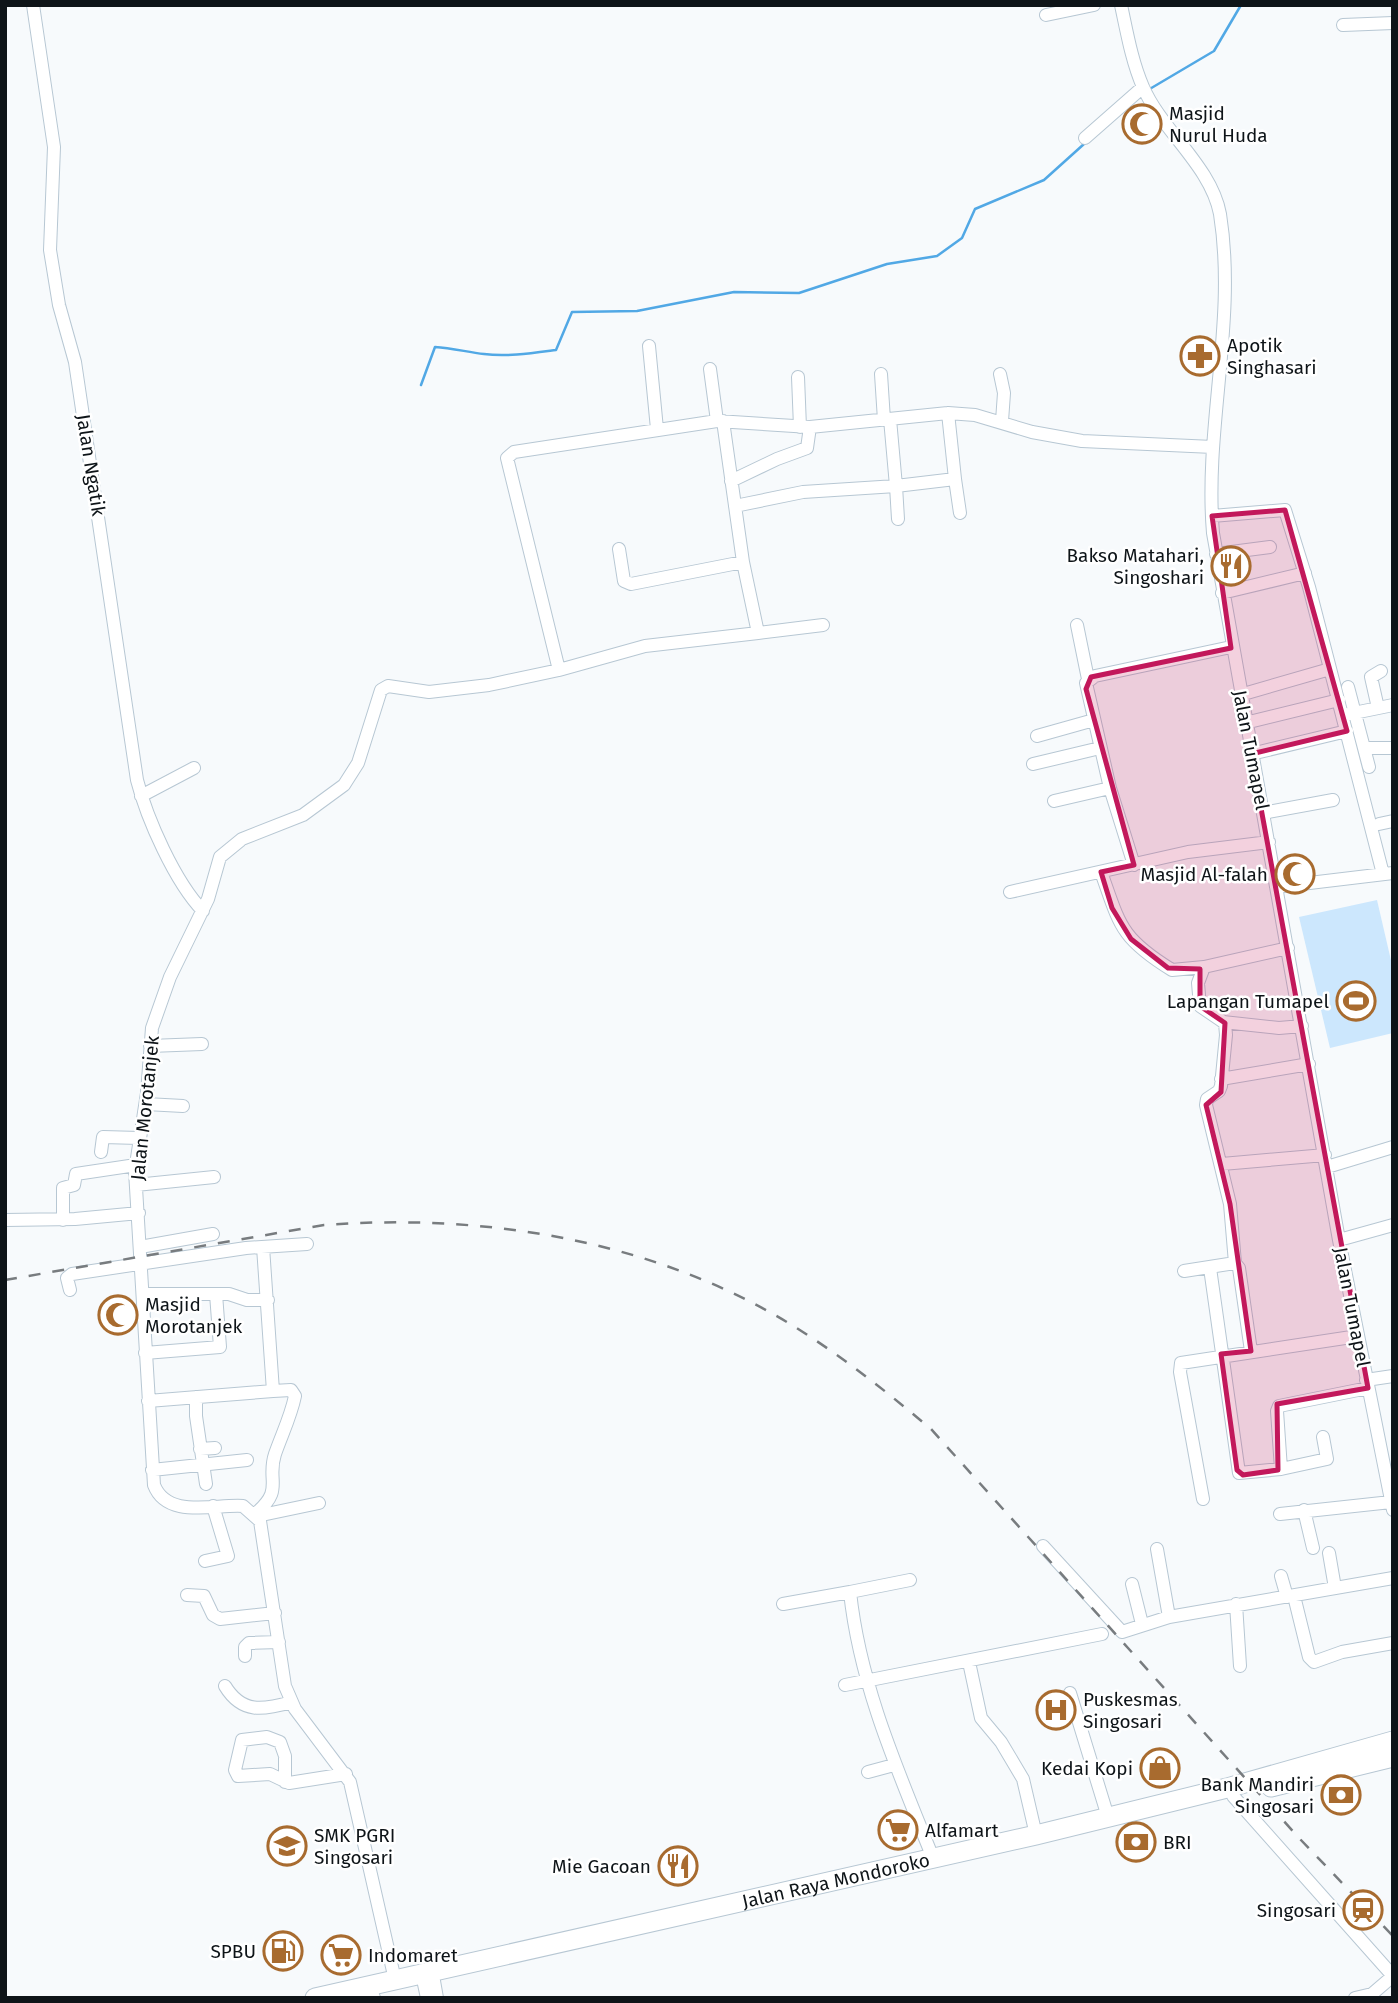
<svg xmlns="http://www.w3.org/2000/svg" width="1398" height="2003" font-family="'Fira Sans',sans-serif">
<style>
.green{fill:#cce7fd}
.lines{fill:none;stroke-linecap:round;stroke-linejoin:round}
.stream{stroke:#51a8e5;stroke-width:2.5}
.minor-casing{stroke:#b7c7d3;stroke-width:14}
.highway-casing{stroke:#b7c7d3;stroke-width:21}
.minor{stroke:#fff;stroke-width:12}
.highway{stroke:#fff;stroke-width:19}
.rail{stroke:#787c7f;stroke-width:2.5;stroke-dasharray:12 12;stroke-linecap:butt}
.marked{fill:#c2185b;fill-opacity:0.2;stroke:#c2185b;stroke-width:5;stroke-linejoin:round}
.labels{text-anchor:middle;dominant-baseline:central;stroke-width:5;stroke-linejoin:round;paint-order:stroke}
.poi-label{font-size:19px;fill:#0e1418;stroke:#fff;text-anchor:start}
.street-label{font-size:19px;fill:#0e1418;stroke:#fff}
</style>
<rect width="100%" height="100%" fill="#f7fafc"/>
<path class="green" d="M1377,900l16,69v64l-63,15 -31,-131z"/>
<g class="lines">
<path class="stream" d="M1148,90l66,-39 27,-46
M421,385l14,-38c17,1 32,5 49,7 23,3 49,-1 72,-4l16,-38 65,-1 97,-19 65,1 88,-29 50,-8 25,-18 13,-29 69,-29 40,-36"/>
<g class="minor-casing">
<path id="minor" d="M33,5l21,142 -4,103 9,55 16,57 62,418c10,39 38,102 66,131
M1121,5c6,28 11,57 22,82 19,44 68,79 77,127 17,107 -16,213 -7,319l126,707 54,270
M1046,15l48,-10
M1343,25l50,-2
M1085,138l58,-51
M649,346l8,83
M710,369l7,52
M881,374l3,46
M1000,374l4,19 -2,28
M798,377l2,50
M948,413l7,66
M731,481l46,-22 30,-11 3,-21
M735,506l68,-14 93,-6 -6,-67
M1212,516l73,-6 24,77 74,287
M898,519l-2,-33 59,-7 5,34
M619,549l5,32 7,3 112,-22
M1216,554l54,-7
M1222,593l83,-20
M1077,625l11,54
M758,633l65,-8
M559,670l-52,-212 7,-6 203,-31 93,6 138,-14 27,2 57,17 50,9 131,6
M1348,687l21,80
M1240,695l90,-26
M1378,708l-7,-31 10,-6
M1349,714l44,-9
M1245,723l94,-23
M1037,736l57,-16
M1364,748h29
M1251,754l96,-23
M1033,764l67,-16
M141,796l53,-28
M1054,801l56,-13
M1263,813l70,-13
M1379,824l14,-3
M1134,865l-24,-77 -24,-105 9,-7 136,-29
M1101,872c19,53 19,66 71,98l32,-3 84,-19
M1276,887l117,-14
M1010,892l178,-40 81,-10
M1204,967l-6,16 2,23 25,17 1,12 -5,51 -2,5 -12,8 -1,6 24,99 5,59 4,5 12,83
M1223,1022l56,6 23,-2
M150,1046l52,-2
M1221,1079l88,-15
M146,1104l37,2
M101,1152l2,-15 36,1
M1222,1164l103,-9
M1327,1167l66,-20
M136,1185l78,-8
M5,1220l70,-1 64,-6
M63,1220v-32l11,-3 2,-11 60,-9
M1339,1240l54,-15
M140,1247l73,-13
M1210,1268l29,205 42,-4 -4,-58 2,-5 89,-18
M1184,1271l51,-8
M70,1290l-3,-12 5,-4 174,-26 61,-4
M144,1294h85l18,6h21
M145,1353l75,-6 -4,-53
M1366,1380l27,-4
M196,1397v19l10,68
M148,1401l125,-10
M200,1449l15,-1
M1281,1469l46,-10 -4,-22
M152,1470l95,-10
M1203,1499l-23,-127 1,-9 177,-27
M1304,1510l9,38
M255,1514c30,-25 11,-33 20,-60 7,-20 16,-38 20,-58l-4,-6 -18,1 -10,-144
M1280,1514l111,-12
M257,1516l62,-13
M1043,1546l79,86 47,-15 224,-39
M1157,1549l12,68
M1329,1553l6,35
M205,1561l23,-5 -15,-50
M1281,1576l6,21
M1132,1584l10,40
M850,1592l60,-12
M187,1595l17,1 9,19 7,4 55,-6
M1294,1596l15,61 5,5 28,-10 51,-9
M783,1604l67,-12c10,94 48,179 83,266
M1236,1604l4,62
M245,1656v-9l4,-4 30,-1
M969,1662l12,56 20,24 22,37 13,56
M845,1685l257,-51
M225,1686c17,28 38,24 67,16
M1070,1693l38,124
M868,1772l26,-7
M285,1782v-26l-5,-14 -13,-5 -25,3 -7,30 3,6 32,-2 19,9 57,-9
M1233,1796l160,180
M395,1980l-45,-198 -55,-73 -10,-23 -25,-165 -17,-15c-29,-2 -76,13 -89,-21l-19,-314 12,-78 5,-65 18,-51 38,-78 12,-42 22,-18 61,-24 41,-30 14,-22 23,-73 7,-4 41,6 60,-7 70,-15 86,-24 113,-13 -15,-71 -20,-141
M434,1981l3,17
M424,1984l3,14
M373,1995l1,3
M1355,1998l17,-4 21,-18"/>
</g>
<g class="highway-casing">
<g id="highway">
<path d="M1271,1787l122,-30"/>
<path id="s1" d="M315,1998l721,-163 191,-47 166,-47"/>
</g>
</g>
<use href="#minor" class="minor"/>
<use href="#highway" class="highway"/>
<path class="rail" d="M5,1280l319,-55c161,-12 331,15 471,102 48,30 92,65 136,102l368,409 94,98"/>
</g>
<path class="marked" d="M1285,510l62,221 -96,23 117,634 -91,16 1,66 -35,5 -6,-5 -16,-116 30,-3 -21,-147 -24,-99 15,-13 4,-69 -25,-17v-37l-32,-1 -37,-29 -19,-31 -11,-36 33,-7 -48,-176 5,-12 140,-29 -19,-132z"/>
<defs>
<g id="mosque-ring" transform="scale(2.0125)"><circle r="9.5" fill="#fff" stroke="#a86b2f" stroke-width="1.5"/><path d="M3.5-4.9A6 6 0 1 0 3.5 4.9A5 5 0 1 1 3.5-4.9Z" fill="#a86b2f"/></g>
<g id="pharmacy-ring" transform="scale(2.0125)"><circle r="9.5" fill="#fff" stroke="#a86b2f" stroke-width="1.5"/><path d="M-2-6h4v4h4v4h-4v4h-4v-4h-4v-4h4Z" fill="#a86b2f"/></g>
<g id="restaurant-ring" transform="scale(2.0125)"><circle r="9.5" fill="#fff" stroke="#a86b2f" stroke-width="1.5"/><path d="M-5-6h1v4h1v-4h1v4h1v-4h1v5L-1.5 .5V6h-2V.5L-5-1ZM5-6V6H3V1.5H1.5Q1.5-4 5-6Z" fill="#a86b2f"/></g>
<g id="stadium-ring" transform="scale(2.0125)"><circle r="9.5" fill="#fff" stroke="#a86b2f" stroke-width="1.5"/><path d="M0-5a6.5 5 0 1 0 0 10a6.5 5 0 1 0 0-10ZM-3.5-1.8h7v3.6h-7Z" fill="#a86b2f"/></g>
<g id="hospital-ring" transform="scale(2.0125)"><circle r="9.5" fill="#fff" stroke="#a86b2f" stroke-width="1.5"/><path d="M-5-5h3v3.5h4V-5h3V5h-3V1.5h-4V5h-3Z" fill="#a86b2f"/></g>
<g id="shop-ring" transform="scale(2.0125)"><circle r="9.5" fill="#fff" stroke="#a86b2f" stroke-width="1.5"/><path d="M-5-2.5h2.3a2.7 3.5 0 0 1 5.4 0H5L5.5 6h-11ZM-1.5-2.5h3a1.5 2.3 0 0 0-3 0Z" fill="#a86b2f"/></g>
<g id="bank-ring" transform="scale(2.0125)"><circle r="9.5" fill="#fff" stroke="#a86b2f" stroke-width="1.5"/><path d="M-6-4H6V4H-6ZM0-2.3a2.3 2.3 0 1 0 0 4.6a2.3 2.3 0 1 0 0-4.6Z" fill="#a86b2f"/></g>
<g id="supermarket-ring" transform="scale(2.0125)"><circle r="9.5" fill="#fff" stroke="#a86b2f" stroke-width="1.5"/><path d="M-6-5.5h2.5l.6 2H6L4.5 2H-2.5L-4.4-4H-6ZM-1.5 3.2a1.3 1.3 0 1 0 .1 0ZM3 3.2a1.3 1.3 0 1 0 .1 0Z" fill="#a86b2f"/></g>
<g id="school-ring" transform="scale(2.0125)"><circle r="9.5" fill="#fff" stroke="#a86b2f" stroke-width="1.5"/><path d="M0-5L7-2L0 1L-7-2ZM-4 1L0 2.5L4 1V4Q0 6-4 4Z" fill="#a86b2f"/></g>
<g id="station-ring" transform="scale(2.0125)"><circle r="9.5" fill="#fff" stroke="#a86b2f" stroke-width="1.5"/><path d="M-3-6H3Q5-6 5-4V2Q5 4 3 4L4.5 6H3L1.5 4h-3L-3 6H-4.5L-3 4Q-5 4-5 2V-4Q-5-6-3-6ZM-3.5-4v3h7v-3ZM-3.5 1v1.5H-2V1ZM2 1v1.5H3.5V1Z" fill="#a86b2f"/></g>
<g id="fuel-ring" transform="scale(2.0125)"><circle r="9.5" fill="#fff" stroke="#a86b2f" stroke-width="1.5"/><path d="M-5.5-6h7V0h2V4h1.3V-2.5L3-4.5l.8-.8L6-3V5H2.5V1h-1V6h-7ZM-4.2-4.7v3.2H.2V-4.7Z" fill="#a86b2f"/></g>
</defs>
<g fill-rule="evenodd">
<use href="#mosque-ring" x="1142" y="124"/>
<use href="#pharmacy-ring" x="1200" y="356"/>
<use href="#restaurant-ring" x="1231" y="566"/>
<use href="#mosque-ring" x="1295" y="874"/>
<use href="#stadium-ring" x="1356" y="1001"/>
<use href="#mosque-ring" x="118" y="1315"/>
<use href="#hospital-ring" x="1056" y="1710"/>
<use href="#shop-ring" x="1160" y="1768"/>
<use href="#bank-ring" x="1341" y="1795"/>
<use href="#supermarket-ring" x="898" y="1830"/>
<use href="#bank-ring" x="1136" y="1842"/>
<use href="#school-ring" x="287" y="1846"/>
<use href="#restaurant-ring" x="678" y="1866"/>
<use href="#station-ring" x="1363" y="1910"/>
<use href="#fuel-ring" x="283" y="1951"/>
<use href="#supermarket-ring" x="341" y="1955"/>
</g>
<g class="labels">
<g class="poi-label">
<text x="1169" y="113">Masjid<tspan x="1169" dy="22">Nurul Huda</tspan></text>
<text x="1227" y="345">Apotik<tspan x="1227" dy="22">Singhasari</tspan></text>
<text x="1204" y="555" text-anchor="end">Bakso Matahari,<tspan x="1204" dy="22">Singoshari</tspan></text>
<text x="1268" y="874" text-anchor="end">Masjid Al-falah</text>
<text x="1329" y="1001" text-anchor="end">Lapangan Tumapel</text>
<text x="145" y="1304">Masjid<tspan x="145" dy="22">Morotanjek</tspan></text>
<text x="1083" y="1699">Puskesmas<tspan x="1083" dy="22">Singosari</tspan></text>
<text x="1133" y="1768" text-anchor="end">Kedai Kopi</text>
<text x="1314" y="1784" text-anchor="end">Bank Mandiri<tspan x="1314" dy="22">Singosari</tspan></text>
<text x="925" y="1830">Alfamart</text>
<text x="314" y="1835">SMK PGRI<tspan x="314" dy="22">Singosari</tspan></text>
<text x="1163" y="1842">BRI</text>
<text x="651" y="1866" text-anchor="end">Mie Gacoan</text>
<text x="1336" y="1910" text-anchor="end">Singosari</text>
<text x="256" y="1951" text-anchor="end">SPBU</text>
<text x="368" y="1955">Indomaret</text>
</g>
<g class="street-label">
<text transform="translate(91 465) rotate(81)">Jalan Ngatik</text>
<text transform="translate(1251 750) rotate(79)">Jalan Tumapel</text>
<text transform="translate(145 1108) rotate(-84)">Jalan Morotanjek</text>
<text transform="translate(1352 1307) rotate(79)">Jalan Tumapel</text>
<text stroke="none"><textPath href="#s1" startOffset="534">Jalan Raya Mondoroko</textPath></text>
</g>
</g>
<rect width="1398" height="2003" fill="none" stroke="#0e1418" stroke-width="14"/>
</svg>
